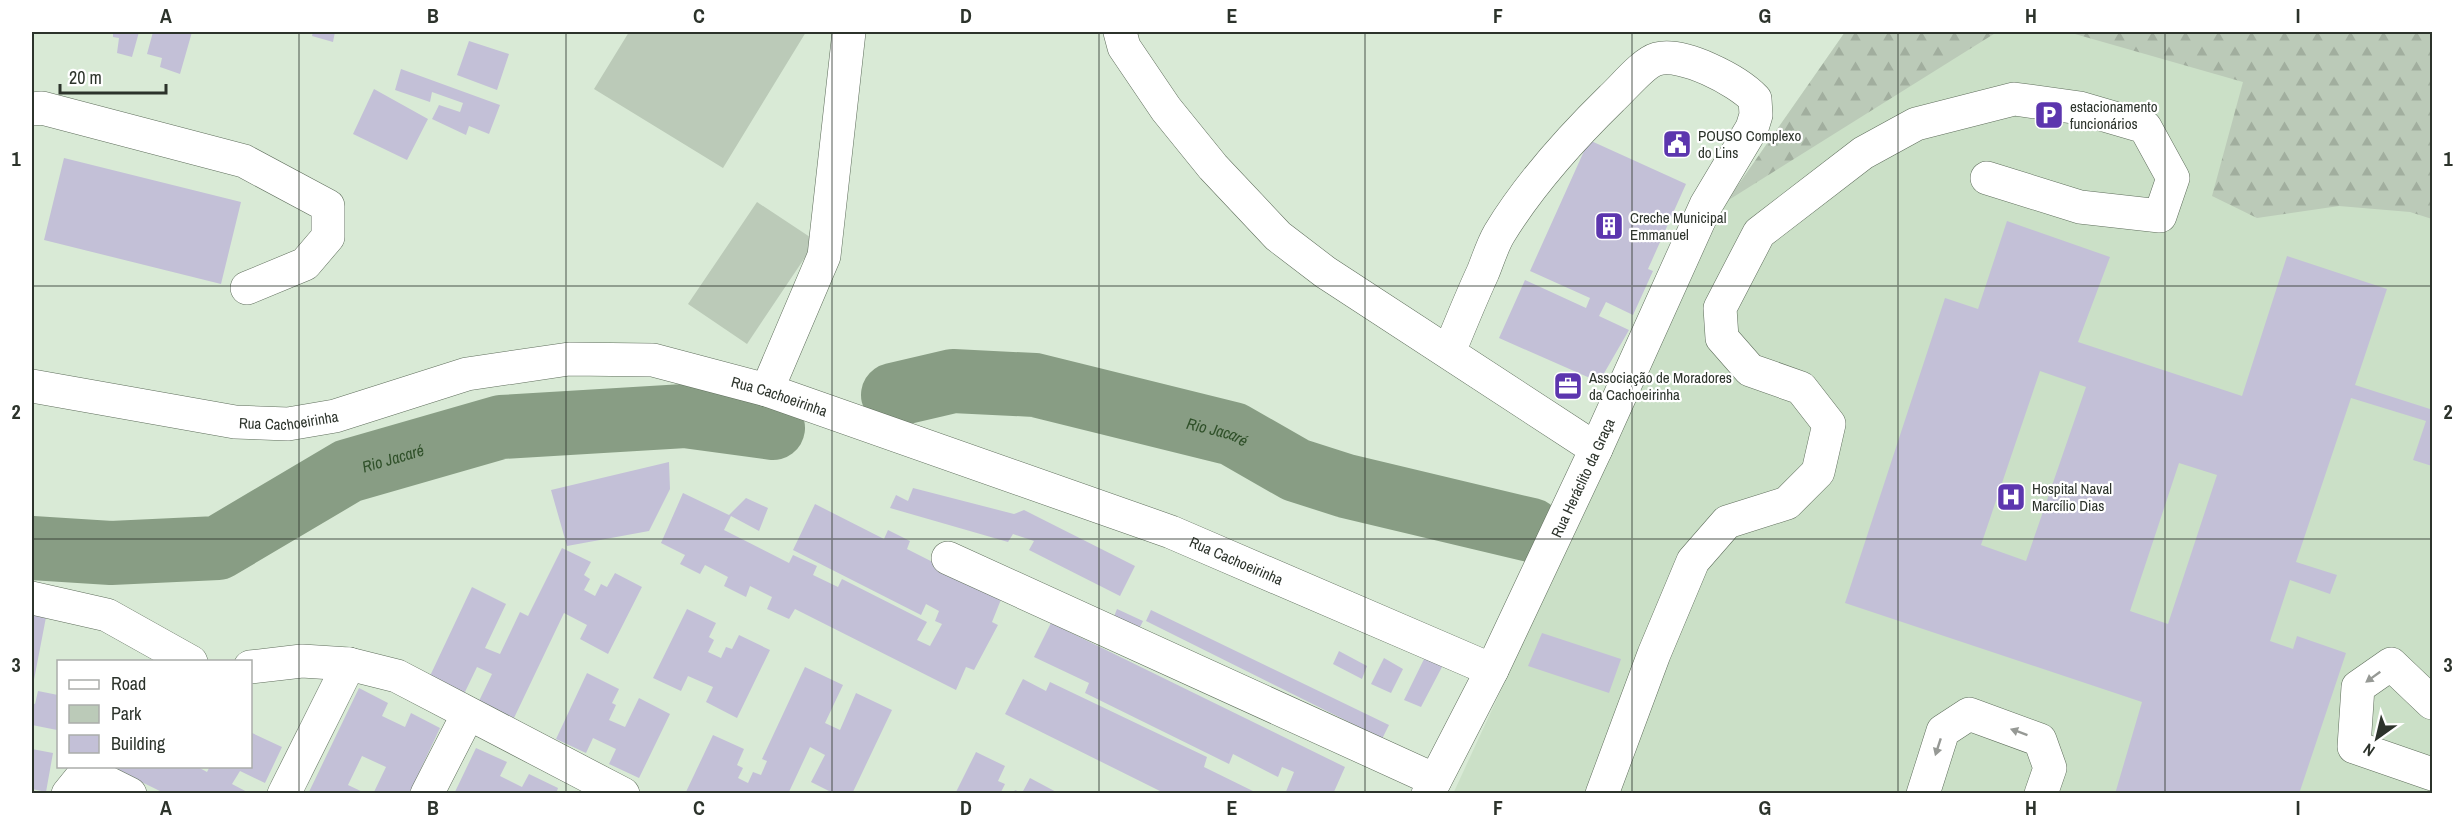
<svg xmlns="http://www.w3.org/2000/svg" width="2464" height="825" font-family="'Archivo Narrow',sans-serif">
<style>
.built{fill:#cbe0c7}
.green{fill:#bbcab8}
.forest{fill:url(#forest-firs)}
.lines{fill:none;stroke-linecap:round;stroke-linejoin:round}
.river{stroke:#889d84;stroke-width:64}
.building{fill:#c3c0d7;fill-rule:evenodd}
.minor-casing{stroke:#5f6e5c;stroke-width:34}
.minor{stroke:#fff;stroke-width:33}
.oneway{fill:#969995}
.grid{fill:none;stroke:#2c332b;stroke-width:1.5;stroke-opacity:0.55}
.labels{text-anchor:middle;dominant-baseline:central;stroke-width:4.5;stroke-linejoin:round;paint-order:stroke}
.poi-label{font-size:15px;fill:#2c332b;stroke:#fff;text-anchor:start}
.street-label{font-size:15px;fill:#2c332b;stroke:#fff}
.water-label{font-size:16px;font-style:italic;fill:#2f5029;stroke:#fff}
.neatline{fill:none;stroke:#2c332b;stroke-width:2}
.grid-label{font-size:20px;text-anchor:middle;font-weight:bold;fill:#2c332b}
</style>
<defs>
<pattern id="forest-firs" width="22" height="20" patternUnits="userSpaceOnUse" patternTransform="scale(1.5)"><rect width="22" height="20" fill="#bbcab8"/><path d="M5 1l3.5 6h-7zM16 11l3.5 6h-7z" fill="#a1ae9e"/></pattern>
</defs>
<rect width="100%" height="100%" fill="#d9ead6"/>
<path class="built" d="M1845,32h587v761l-979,1 274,-593z"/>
<path class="green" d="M629,32h177l-83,136 -129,-79z
M757,202l59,39 -69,103 -59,-40z"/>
<path class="forest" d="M1845,32h152l-270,169z
M2068,32h364v187l-22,-7 -71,-6 -82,12 -45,-22 31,-114z"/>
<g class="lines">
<g class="river">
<path id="s1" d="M893,395l60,-14 82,4 198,49 63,36 50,16 185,44"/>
<path id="s2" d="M32,548l79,5 107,-5 130,-77 153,-44 184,-11 88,12"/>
</g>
</g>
<path class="building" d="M113,32h26l-7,25 -15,-4 2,-15 -6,-1z
M153,32h39l-12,42 -20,-7 2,-9 -15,-4z
M313,32h22l-2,10 -21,-6z
M469,41l40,13 -12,36 -40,-15z
M401,69l99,36 -11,29 -20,-8 -3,9 -34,-16 7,-14 21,7 3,-9 -31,-11 -2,10 -35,-12z
M374,89l54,30 -21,41 -54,-26z
M1589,140l97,44 -38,85 5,2 -20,44 -27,-13 -7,14 30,14 -30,52 -100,-44 26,-58 61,28 4,-10 -60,-27z
M64,158l177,44 -20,82 -177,-44z
M2007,221l103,36 -32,85 164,54 45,-140 100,33 -32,96 75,24 2,-6v63l-19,-6 13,-39 -75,-23 -55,164 41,13 -7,19 -40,-14 -20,61 23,8 4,-13 49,17 -47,141h-184l27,-92 -297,-99 100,-305 33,11zM2040,371l46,16 -60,174 -45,-16zM2179,463l38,12 -49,149 -38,-13z
M669,462l1,27 -21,42 -82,15 -16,-56z
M913,488l101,26 10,-4 111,56 -15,30 -91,-46 5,-9 -21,-7 -5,8 -118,-34 6,-13 12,6z
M683,493l46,22 17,-17 22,10 -9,23 -28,-15 -7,14 65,33 4,-8 24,11 -4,9 25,12 4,-8 85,43 -10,18 13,6 12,-22 -7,-3 4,-10 -13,-7 -5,11 -128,-65 22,-46 69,35 4,-9 22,11 -3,8 95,48 -10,25 6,3 -24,45 -8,-3 -10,23 -161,-81 -6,10 -22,-10 5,-12 -22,-11 -4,11 -22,-11 4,-9 -23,-12 -5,9 -20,-10 5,-9 -24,-12z
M562,548l29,14 -7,13 6,4 -6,11 11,6 6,-12 6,3 8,-14 27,14 -34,67 -28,-15 7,-14 -23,-12 -50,105 -35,-17 13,-27 -15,-7 -13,27 -35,-16 43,-91 34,17 -21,44 15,6 20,-42 8,4z
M32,609l15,3 -14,73h-1z
M687,609l29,14 -7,14 5,3 -6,12 13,6 5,-11 6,2 7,-14 31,15 -33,68 -31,-16 7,-15 -25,-11 -7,15 -28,-13z
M1117,609l26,12 -5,10 -25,-12z
M1151,610l238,115 -11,22 -21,-21 -211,-105z
M1051,623l294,144 -12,27h-48l9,-22 -12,-5 -4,10 -45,-23 -4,10 -144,-71 4,-10 -55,-26z
M1542,633l79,26 -12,34 -81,-27z
M1339,651l28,15 -5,13 -29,-15z
M1426,655l17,10 -22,42 -17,-7z
M1384,658l19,11 -12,24 -20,-9z
M805,667l38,18 -18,38 15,7 16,-37 36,17 -40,84h-17l-24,-12 14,-27 -15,-8 -22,47h-103l28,-59 31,14 -7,16 6,3 -5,10 10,5 5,-11 8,3 6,-14 -5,-2z
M587,673l32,16 -7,14 4,2 -7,15 16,7 14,-29 31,16 -31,64 -30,-14 7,-15 -23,-11 -7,15 -30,-14z
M1023,679l23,12 4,-9 157,75 -3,10 55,27h-93l-161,-80z
M359,688l29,15 -6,13 23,11 6,-14 29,15 -31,66h-36l13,-27 -24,-11 -14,29 19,9h-59z
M38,691l20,4 -1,35 -25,-5v-22l3,1z
M250,732l32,15 -17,36 -25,-12 -8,13 19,10h-85l-57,-28h87l11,6 3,-6h40z
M476,748l31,14 -7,14 22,11 7,-13 29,14 -2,6h-102z
M32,749l21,4 -7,39 -14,-3z
M976,752l29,14 -7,15 7,3 -5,10h-45z
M1030,778l30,16h-47l2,-4 7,3z"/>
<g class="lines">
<g class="minor-casing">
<g id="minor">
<path d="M1120,32l4,15 42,62 47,58 65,69 47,36 271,177"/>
<path d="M32,109l10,-1 202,53 84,45v31l-23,27 -58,24"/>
<path id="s3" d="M32,386l203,36 53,2 47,-8 132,-42 102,-15 84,1 114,30 404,142 321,138"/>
<path d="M767,390l57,-134 25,-224"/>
<path d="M948,558l487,222"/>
<path d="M32,598l75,17 84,47"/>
<path d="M250,667l52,-6 47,3 48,12 226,118"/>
<path d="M2432,703l-41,-39 -33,23 -4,60 78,27"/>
<path d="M68,794l13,-16 21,2 28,14"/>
<path d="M284,794l65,-130"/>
<path d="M427,794l41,-80"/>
<path id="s4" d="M1428,794l64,-124 104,-221 110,-244 46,-77 4,-13 -1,-16c-18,-19 -72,-47 -98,-40 -14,4 -34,29 -45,39 -42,41 -82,85 -113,136 -7,12 -11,26 -16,38 -12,26 -23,53 -34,80"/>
<path d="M1602,794l52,-140 39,-93 34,-39 60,-19 31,-31 11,-48 -28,-36 -51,-18 -28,-32 -2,-30 39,-75 104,-80 53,-29 98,-25 66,9 65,19 28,51 -13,38 -80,-9 -93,-29"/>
<path d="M1923,794l20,-63 26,-17 71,26 10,28 -9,26"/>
</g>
</g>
<use href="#minor" class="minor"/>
</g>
<defs><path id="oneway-solid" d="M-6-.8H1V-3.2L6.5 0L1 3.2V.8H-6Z" transform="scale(1.5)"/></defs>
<g class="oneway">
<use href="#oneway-solid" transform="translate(2373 677) rotate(144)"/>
<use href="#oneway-solid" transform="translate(2019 732) rotate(-160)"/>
<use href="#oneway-solid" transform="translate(1938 747) rotate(108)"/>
</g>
<path class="grid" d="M299,32v762M566,32v762M832,32v762M1099,32v762M1365,32v762M1632,32v762M1898,32v762M2165,32v762M32,286h2400M32,539h2400"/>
<defs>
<g id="parking-square" transform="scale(1.5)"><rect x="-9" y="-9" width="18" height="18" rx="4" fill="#5c36ae" stroke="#fff"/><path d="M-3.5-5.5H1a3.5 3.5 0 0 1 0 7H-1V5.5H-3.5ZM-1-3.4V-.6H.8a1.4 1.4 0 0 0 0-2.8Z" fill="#fff"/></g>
<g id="civic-square" transform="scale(1.5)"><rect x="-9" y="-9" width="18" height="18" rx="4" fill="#5c36ae" stroke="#fff"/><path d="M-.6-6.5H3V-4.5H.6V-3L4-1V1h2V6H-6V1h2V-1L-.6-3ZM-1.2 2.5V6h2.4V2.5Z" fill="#fff"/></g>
<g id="building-square" transform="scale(1.5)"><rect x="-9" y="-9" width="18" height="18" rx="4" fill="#5c36ae" stroke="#fff"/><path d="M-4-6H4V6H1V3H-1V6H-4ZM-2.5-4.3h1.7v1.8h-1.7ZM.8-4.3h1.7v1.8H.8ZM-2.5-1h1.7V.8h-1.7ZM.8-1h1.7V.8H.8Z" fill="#fff"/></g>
<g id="office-square" transform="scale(1.5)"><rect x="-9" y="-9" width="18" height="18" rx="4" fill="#5c36ae" stroke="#fff"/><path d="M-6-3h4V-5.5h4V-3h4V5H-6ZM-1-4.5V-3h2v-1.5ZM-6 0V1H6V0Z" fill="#fff"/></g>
<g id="hospital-square" transform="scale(1.5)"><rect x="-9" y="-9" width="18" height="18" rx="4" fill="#5c36ae" stroke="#fff"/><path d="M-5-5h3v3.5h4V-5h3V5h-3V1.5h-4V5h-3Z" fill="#fff"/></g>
</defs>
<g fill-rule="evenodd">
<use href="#parking-square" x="2049" y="115"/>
<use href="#civic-square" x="1677" y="144"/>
<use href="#building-square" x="1609" y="226"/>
<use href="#office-square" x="1568" y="386"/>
<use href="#hospital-square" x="2011" y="497"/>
</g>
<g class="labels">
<g class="poi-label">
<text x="2070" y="106">estacionamento<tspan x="2070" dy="17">funcionários</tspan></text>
<text x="1698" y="135">POUSO Complexo<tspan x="1698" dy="17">do Lins</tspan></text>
<text x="1630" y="217">Creche Municipal<tspan x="1630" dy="17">Emmanuel</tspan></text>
<text x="1589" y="377">Associação de Moradores<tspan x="1589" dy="17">da Cachoeirinha</tspan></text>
<text x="2032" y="488">Hospital Naval<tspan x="2032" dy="17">Marcílio Dias</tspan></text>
</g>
<g class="street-label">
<text stroke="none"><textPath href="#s3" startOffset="764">Rua Cachoeirinha</textPath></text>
<text stroke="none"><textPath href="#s3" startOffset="260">Rua Cachoeirinha</textPath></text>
<text stroke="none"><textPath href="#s4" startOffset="352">Rua Heráclito da Graça</textPath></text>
<text stroke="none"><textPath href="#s3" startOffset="1250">Rua Cachoeirinha</textPath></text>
</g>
<g class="water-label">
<text stroke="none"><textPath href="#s1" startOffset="332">Rio Jacaré</textPath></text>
<text stroke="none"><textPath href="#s2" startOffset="384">Rio Jacaré</textPath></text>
</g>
</g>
<rect width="2464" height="825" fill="none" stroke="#ffffff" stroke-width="66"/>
<rect x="57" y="660" width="195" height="108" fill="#ffffff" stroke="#abadaa" stroke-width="1.5"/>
<rect x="69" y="680" width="30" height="9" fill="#ffffff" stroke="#abadaa" stroke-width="1.5"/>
<text x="111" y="690" font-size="18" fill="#2c332b">Road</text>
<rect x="69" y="705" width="30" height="18" fill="#bbcab8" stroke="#abadaa" stroke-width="1.5"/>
<text x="111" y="720" font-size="18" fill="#2c332b">Park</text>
<rect x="69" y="735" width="30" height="18" fill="#c3c0d7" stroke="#abadaa" stroke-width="1.5"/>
<text x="111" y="750" font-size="18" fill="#2c332b">Building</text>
<g transform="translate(2377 738) rotate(214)" stroke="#ffffff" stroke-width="4.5" paint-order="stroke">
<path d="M0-4.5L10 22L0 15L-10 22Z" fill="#2c332b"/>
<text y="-9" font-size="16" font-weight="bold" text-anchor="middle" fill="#2c332b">N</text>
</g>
<path d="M60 84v9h106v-9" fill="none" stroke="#2c332b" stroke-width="3"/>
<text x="69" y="84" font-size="18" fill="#2c332b" stroke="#ffffff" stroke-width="4.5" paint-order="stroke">20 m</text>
<rect x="33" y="33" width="2398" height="759" class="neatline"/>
<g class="grid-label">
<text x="166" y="23">A</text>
<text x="433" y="23">B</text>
<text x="699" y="23">C</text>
<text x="966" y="23">D</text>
<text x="1232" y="23">E</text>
<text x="1498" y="23">F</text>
<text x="1765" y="23">G</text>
<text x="2031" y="23">H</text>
<text x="2298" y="23">I</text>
<text x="16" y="166">1</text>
<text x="2448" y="166">1</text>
<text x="16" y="419">2</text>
<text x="2448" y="419">2</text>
<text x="16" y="672">3</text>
<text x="2448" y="672">3</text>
<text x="166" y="815">A</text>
<text x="433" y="815">B</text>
<text x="699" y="815">C</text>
<text x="966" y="815">D</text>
<text x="1232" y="815">E</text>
<text x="1498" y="815">F</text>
<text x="1765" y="815">G</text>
<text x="2031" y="815">H</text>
<text x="2298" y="815">I</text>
</g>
</svg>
